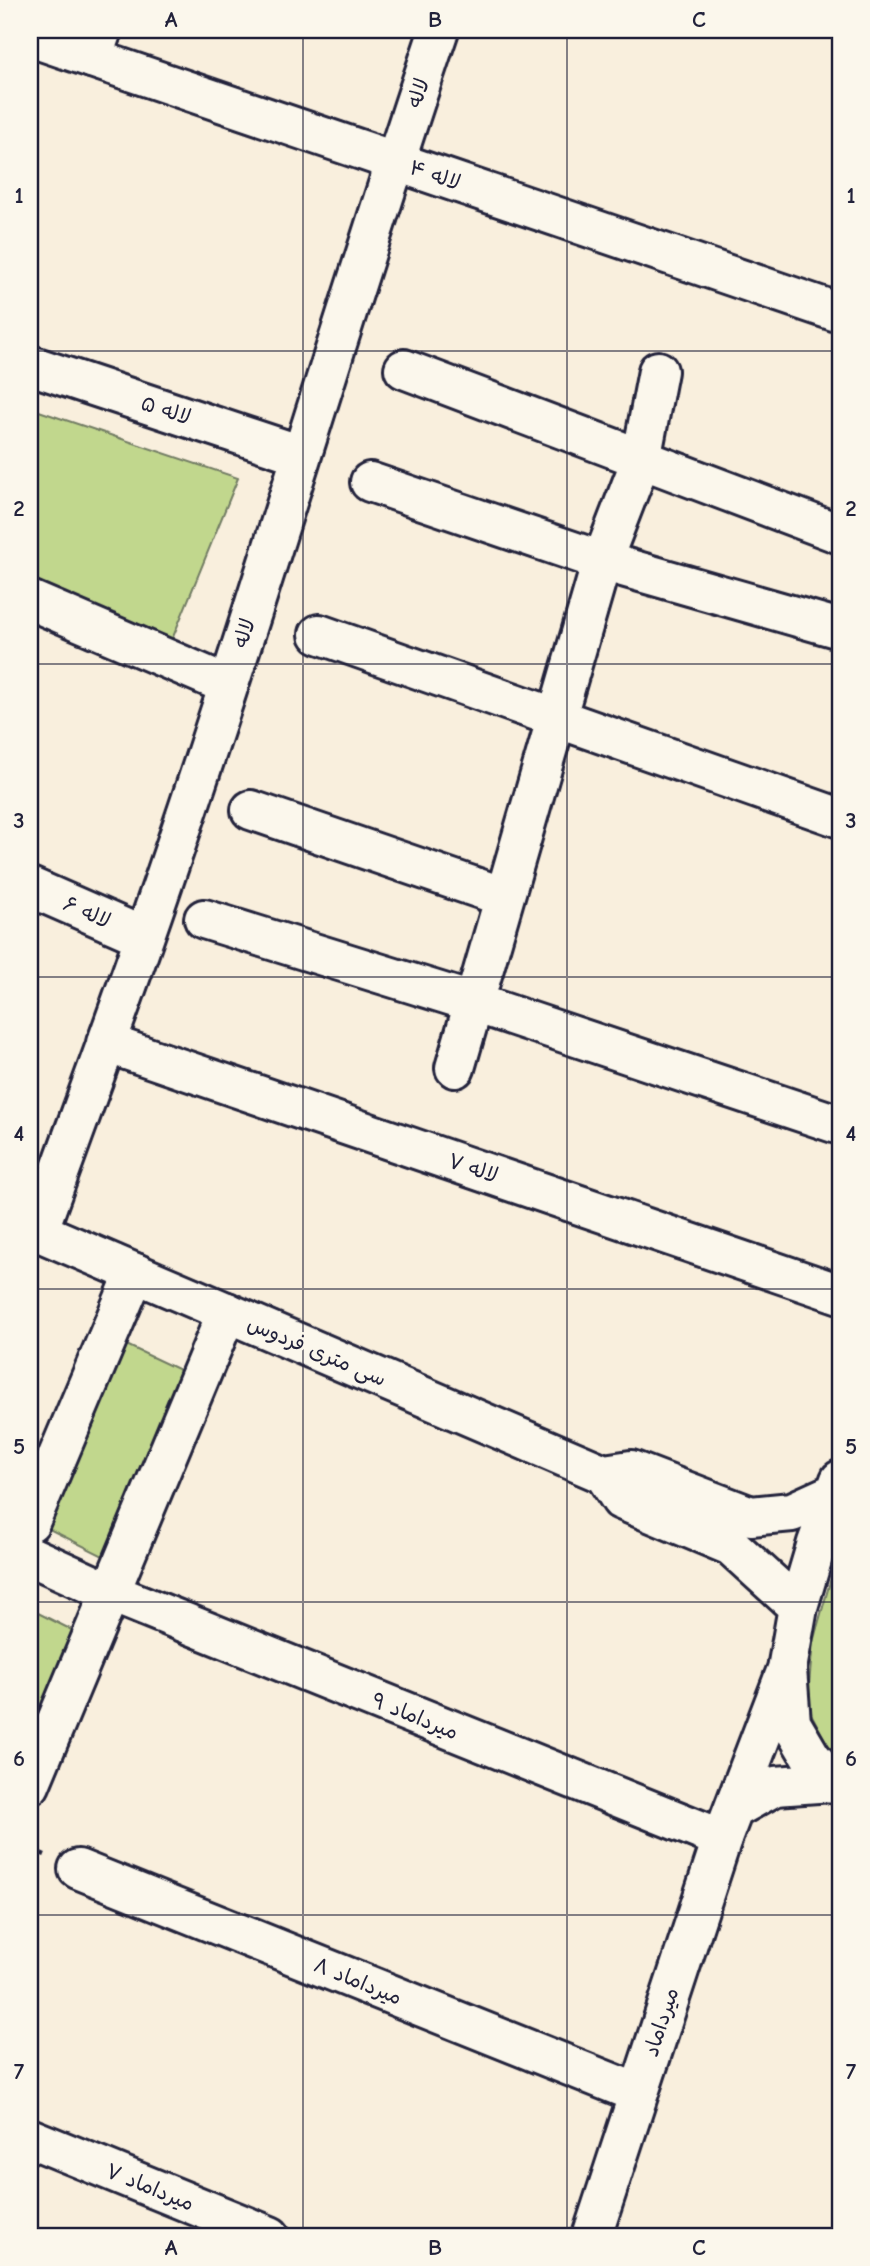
<svg xmlns="http://www.w3.org/2000/svg" width="870" height="2266" font-family="'Comic Neue','Playpen Sans Arabic',sans-serif">
<style>
.green{fill:#c1d78d;stroke:#727c64;stroke-width:2}
.lines{fill:none;stroke-linecap:round;stroke-linejoin:round}
.street-casing{stroke:#22223b;stroke-width:44}
.secondary-casing{stroke:#22223b;stroke-width:44}
.path{stroke:#22223b;stroke-width:4.5;stroke-dasharray:7 5;stroke-linecap:butt}
.street{stroke:#fbf7ec;stroke-width:38}
.secondary{stroke:#fbf7ec;stroke-width:38}
.grid{fill:none;stroke:#22223b;stroke-width:2;stroke-opacity:0.55}
.labels{text-anchor:middle;dominant-baseline:central;stroke-width:6;stroke-linejoin:round;paint-order:stroke}
.street-label{font-size:21px;fill:#22223b;stroke:#fbf7ec}
.neatline{fill:none;stroke:#22223b;stroke-width:2.5}
.grid-label{font-size:23px;text-anchor:middle;font-weight:bold;fill:#22223b}
</style>
<rect width="100%" height="100%" fill="#f9efdd"/>
<filter id="ink" filterUnits="userSpaceOnUse"><feTurbulence type="fractalNoise" baseFrequency=".0143" numOctaves="2"/><feDisplacementMap in="SourceGraphic" scale="14" xChannelSelector="R" yChannelSelector="G"/><feConvolveMatrix kernelMatrix="1 2 1 2 8 2 1 2 1" color-interpolation-filters="sRGB"/></filter>
<g filter="url(#ink)">
<path class="green" d="M30,408l208,70 -67,164 -141,-63z
M118,1341l70,33 -81,184 -64,-32z
M840,1554v207l-5,-2 -28,-53 6,-64 21,-74z
M30,1609l46,23 -46,95z"/>
<g class="lines">
<g class="street-casing">
<path id="street" d="M92,58l10,-28
M30,365l271,90
M404,369l436,165
M370,482l232,79 238,68
M30,600l198,85
M319,634l521,184
M251,810l253,87
M30,887l114,50
M204,919l268,83 368,123
M106,1043l734,251
M455,1068l147,-507 39,-101 17,-89
M38,1232c35,-98 72,-196 106,-294 105,-300 193,-607 295,-908
M30,1522l105,-249
M30,1556l79,36 613,247
M30,1785l197,-473
M78,1869l559,224"/>
</g>
<g class="secondary-casing">
<path id="secondary" d="M30,37l810,276
M30,1228l574,246
M840,1480l-23,63 -19,64 -11,62 4,54 20,34 21,25 8,3
M798,1607l-67,-61 -110,-46 -17,-26 27,-4 120,46 41,-4 44,-20
M734,1809l41,-23 57,-4
M30,2138l240,98
M592,2236l130,-397 65,-170"/>
</g>
<path class="path" d="M30,1849l15,6"/>
<use href="#street" class="street"/>
<use href="#secondary" class="secondary"/>
</g>
</g>
<path class="grid" d="M303,30v2206M567,30v2206M30,351h810M30,664h810M30,977h810M30,1289h810M30,1602h810M30,1915h810"/>
<g class="labels">
<g class="street-label">
<text transform="translate(418 93) rotate(-71)">لاله</text>
<text transform="translate(435 175) rotate(19)">لاله ۴</text>
<text transform="translate(166 410) rotate(18)">لاله ۵</text>
<text transform="translate(244 633) rotate(-72)">لاله</text>
<text transform="translate(87 912) rotate(24)">لاله ۶</text>
<text transform="translate(473 1168) rotate(19)">لاله ۷</text>
<text transform="translate(317 1351) rotate(23)">سی متری فردوس</text>
<text transform="translate(415 1716) rotate(22)">میرداماد ۹</text>
<text transform="translate(358 1981) rotate(22)">میرداماد ۸</text>
<text transform="translate(661 2022) rotate(-72)">میرداماد</text>
<text transform="translate(150 2187) rotate(22)">میرداماد ۷</text>
</g>
</g>
<rect width="870" height="2266" fill="none" stroke="#fbf7ec" stroke-width="77"/>
<rect x="38" y="38" width="794" height="2190" class="neatline"/>
<g class="grid-label">
<text x="171" y="27">A</text>
<text x="435" y="27">B</text>
<text x="699" y="27">C</text>
<text x="19" y="203">1</text>
<text x="851" y="203">1</text>
<text x="19" y="516">2</text>
<text x="851" y="516">2</text>
<text x="19" y="828">3</text>
<text x="851" y="828">3</text>
<text x="19" y="1141">4</text>
<text x="851" y="1141">4</text>
<text x="19" y="1454">5</text>
<text x="851" y="1454">5</text>
<text x="19" y="1766">6</text>
<text x="851" y="1766">6</text>
<text x="19" y="2079">7</text>
<text x="851" y="2079">7</text>
<text x="171" y="2255">A</text>
<text x="435" y="2255">B</text>
<text x="699" y="2255">C</text>
</g>
</svg>
